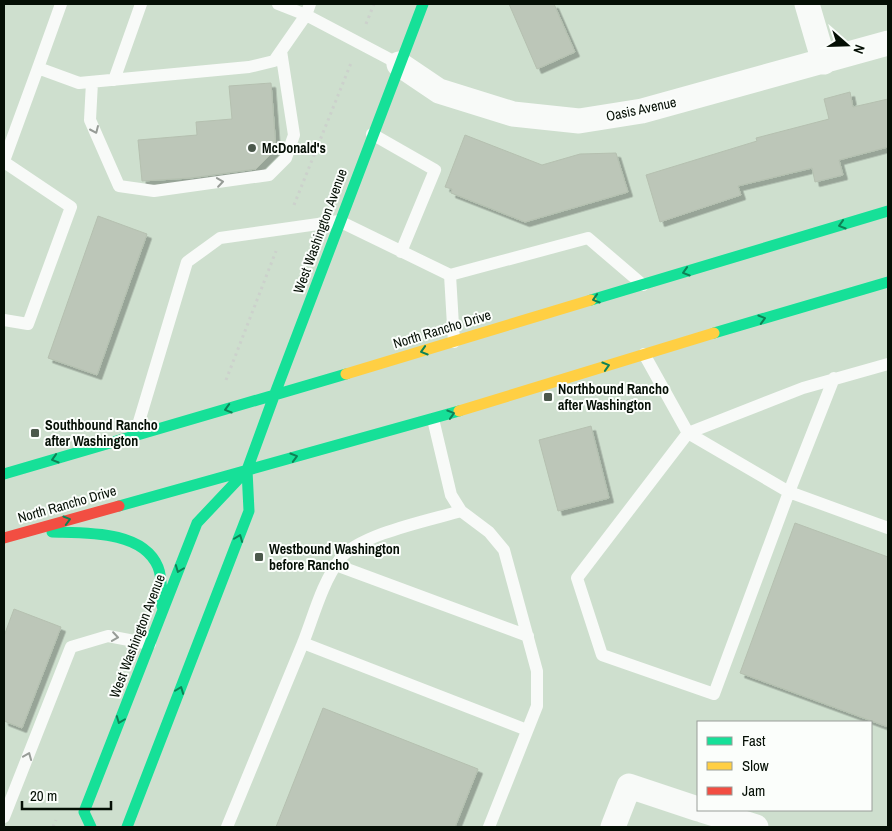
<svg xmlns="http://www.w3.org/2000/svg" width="892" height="831" font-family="'Archivo Narrow',sans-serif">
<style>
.building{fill:#bcc6b8;stroke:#b5c0b0;filter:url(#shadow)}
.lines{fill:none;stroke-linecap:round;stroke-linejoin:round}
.path{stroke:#ccd1cc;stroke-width:3;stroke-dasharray:2.5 4;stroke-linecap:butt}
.lane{stroke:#f8faf8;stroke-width:12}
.street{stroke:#f8faf8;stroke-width:25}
.fast{stroke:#16e098;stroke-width:11}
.slow{stroke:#ffcf43;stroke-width:11}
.jam{stroke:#f24e42;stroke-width:11}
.oneway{stroke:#979c97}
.oneway2{stroke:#0e8256}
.poi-dot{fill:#4b584b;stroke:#fbfefb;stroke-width:2}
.labels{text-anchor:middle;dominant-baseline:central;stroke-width:4;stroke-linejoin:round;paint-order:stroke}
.street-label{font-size:14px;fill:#050f05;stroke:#fbfefb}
.poi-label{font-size:14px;font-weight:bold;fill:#050f05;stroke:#fbfefb;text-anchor:start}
</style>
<defs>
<filter id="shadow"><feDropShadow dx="4.5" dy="4.5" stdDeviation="0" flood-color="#0004"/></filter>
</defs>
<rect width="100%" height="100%" fill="#cedfce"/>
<path class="building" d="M509,4h45l21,48 -38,17z
M271,83l5,66 -20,20 -66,9 -48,3 -4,-41 59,-5 -1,-13 36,-3 -3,-33z
M850,92l3,15 35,-8v48l-49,13 4,15 -28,7 -3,-14 -74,18 3,9 -81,27 -14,-47 111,-34 -1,-3 73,-19 -5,-20z
M465,135l77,30 38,-11 36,-1 12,39 -103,30 -74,-29 1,-4 -7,-2z
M98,216l49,18 -50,141 -49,-17z
M591,426l18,72 -51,13 -19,-71z
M795,523l93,34v170l-148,-54z
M14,609l47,18 -39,101 -18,-7v-85z
M323,708l155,61 -23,58h-179z"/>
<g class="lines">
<path class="path" d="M366,24l8,-20
M294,205l57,-142
M226,380l50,-129
M53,827l3,-7"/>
<path class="lane" d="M61,4l-23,64 41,15 170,-16 25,-6 32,-46 4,-11
M278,4l28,11 93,49
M114,80l27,-76
M92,82l-2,38 29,66 35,5 115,-16 17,-17 8,-23 -13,-84
M372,134l63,36 -34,82
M4,161l34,-93
M4,162l67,45 -43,117 -24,-4
M454,342l-4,-67 138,-37 55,47
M644,354l44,79 101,59 45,-114
M888,364l-85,24 -115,45 -111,145 25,77 112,39 75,-202 99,36
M433,419l18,76 10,16 28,21 15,18 33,121v35l-48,121
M135,435l52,-173 33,-24 119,-17 111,54
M336,565l192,71
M303,643c11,-28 19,-60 37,-84 19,-25 91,-39 121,-48
M4,817l67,-170 37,-11 42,8
M227,827l76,-184 224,87"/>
<path class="street" d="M807,4l17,58
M399,64l40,27 74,23 66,7 63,-10 246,-68
M702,810l54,17
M613,827l16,-41 69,23"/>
<path class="fast" d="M591,300l297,-89
M714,333l174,-51
M274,396l149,-392
M4,474l342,-100
M119,506l340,-95
M52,532c33,1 91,-2 106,35 5,12 3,26 4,39
M91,827l-7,-15 113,-289 50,-53 27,-74
M127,827l122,-316 -2,-41"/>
<path class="slow" d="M346,374l245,-74
M459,411l255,-78"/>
<path class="jam" d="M4,538l115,-32"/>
</g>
<defs><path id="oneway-chevron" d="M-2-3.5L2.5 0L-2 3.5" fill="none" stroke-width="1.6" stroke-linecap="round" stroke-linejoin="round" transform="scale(1.25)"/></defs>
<g class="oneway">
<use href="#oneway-chevron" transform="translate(95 130) rotate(66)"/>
<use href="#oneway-chevron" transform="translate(220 182) rotate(-8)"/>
<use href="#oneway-chevron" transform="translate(115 637) rotate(8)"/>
<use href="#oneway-chevron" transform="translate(28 756) rotate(-68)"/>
</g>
<g class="oneway2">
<use href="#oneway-chevron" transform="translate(842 225) rotate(163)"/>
<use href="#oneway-chevron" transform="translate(686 272) rotate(163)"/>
<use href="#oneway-chevron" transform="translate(596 299) rotate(163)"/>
<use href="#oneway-chevron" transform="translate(762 319) rotate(-16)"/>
<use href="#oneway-chevron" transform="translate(424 351) rotate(163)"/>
<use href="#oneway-chevron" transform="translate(606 366) rotate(-17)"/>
<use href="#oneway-chevron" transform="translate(228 409) rotate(164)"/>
<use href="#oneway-chevron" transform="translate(451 414) rotate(-17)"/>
<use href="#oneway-chevron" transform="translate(294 457) rotate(-16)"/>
<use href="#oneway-chevron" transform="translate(55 459) rotate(163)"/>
<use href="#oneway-chevron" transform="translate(67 520) rotate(-16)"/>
<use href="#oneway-chevron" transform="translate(239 538) rotate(-69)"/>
<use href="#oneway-chevron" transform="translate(179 569) rotate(111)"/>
<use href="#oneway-chevron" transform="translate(180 690) rotate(-69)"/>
<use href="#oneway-chevron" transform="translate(120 720) rotate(111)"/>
</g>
<g class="poi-dot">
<circle cx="252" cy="148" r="5"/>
<rect x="543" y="392" width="10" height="10" rx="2.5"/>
<rect x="30" y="428" width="10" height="10" rx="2.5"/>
<rect x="254" y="552" width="10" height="10" rx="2.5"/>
</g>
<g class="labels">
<g class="street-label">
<text transform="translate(641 109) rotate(-12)">Oasis Avenue</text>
<text transform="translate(320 231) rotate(-70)">West Washington Avenue</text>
<text transform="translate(442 329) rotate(-17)">North Rancho Drive</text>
<text transform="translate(67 504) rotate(-16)">North Rancho Drive</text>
<text transform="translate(137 636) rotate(-69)">West Washington Avenue</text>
</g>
<g class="poi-label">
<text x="262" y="148">McDonald's</text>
<text x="558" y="389">Northbound Rancho<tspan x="558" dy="16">after Washington</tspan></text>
<text x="45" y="425">Southbound Rancho<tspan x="45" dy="16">after Washington</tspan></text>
<text x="269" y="549">Westbound Washington<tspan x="269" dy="16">before Rancho</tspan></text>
</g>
</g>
<rect width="892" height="831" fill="none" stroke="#050f05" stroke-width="10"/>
<rect x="697" y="721" width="175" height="90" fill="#fbfefb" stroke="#999e99"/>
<rect x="707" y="737" width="25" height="8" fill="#16e098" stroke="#999e99"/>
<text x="742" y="746" font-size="15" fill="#050f05">Fast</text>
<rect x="707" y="762" width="25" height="8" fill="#ffcf43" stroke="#999e99"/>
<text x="742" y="771" font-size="15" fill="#050f05">Slow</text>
<rect x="707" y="787" width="25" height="8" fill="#f24e42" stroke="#999e99"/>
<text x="742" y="796" font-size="15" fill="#050f05">Jam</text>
<g transform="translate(847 45) rotate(110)" stroke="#fbfefb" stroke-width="4" paint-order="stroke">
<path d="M0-4L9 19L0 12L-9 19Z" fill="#050f05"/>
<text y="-8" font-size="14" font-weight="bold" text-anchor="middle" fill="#050f05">N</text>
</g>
<path d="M22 801v8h89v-8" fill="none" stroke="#050f05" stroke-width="2.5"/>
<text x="30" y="801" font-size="15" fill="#050f05" stroke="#fbfefb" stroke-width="4" paint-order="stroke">20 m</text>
</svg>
